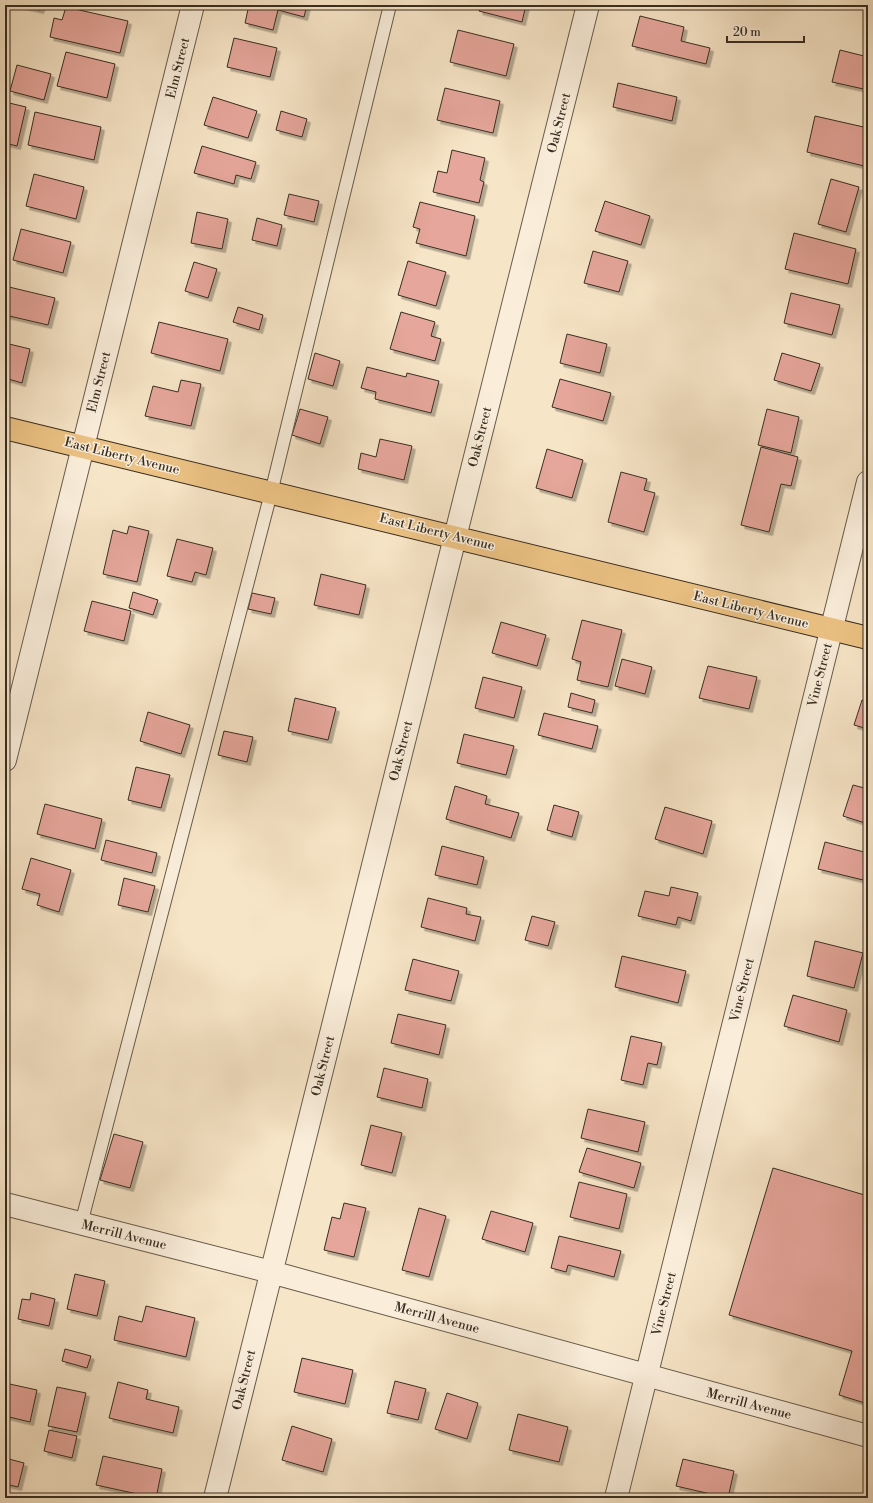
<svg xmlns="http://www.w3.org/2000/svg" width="873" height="1503" font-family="'Libre Bodoni',serif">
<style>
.building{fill:#e6a69b;stroke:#372d21;filter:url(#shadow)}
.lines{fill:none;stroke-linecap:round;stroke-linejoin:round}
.service-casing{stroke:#675b4a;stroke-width:14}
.minor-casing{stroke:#675b4a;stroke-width:24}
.primary-casing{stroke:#372d21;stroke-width:24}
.service{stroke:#faeedb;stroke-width:12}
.minor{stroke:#faeedb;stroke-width:22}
.primary{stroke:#ecc284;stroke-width:22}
.labels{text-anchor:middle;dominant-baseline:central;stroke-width:3;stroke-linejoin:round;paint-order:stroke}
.street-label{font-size:13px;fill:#372d21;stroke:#faeedb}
</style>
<defs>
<filter id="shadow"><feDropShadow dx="3.5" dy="3.5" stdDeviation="0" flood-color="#0004"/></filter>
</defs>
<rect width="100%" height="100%" fill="#f7e5c7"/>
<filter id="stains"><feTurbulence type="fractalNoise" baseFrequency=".005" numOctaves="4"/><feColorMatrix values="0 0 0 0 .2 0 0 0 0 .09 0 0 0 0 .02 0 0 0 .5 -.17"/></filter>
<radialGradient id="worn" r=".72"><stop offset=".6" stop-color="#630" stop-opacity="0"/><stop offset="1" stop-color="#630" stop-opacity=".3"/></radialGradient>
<path class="building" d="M18,5h24l-2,5z
M249,5h58l-3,12 -26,-7 -5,20 -28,-7z
M481,5h45l-4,17 -43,-11z
M66,7l62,14 -8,32 -70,-16 4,-19 8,2z
M640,16l44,11 -3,14 29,7 -4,16 -74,-18z
M458,30l56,14 -8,32 -56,-14z
M234,38l43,10 -7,29 -43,-10z
M840,50l28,7v33l-36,-8z
M66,52l49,12 -8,34 -50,-12z
M17,65l34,9 -7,26 -34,-9z
M618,83l59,14 -5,24 -59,-14z
M445,88l55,13 -7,32 -56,-13z
M213,97l44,14 -9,27 -44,-13z
M5,102l21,5 -9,39 -12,-3z
M281,111l26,8 -5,18 -26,-7z
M35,112l66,15 -7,33 -66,-15z
M815,116l53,12v39l-61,-15z
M202,146l54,16 -5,17 -15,-4 -2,9 -40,-11z
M452,150l33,8 -5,22 4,2 -5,21 -46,-11 5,-21 9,2z
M34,174l50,13 -8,32 -50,-13z
M831,179l28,8 -13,45 -28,-8z
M289,194l30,7 -5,21 -30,-7z
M605,201l45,15 -9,29 -46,-14z
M420,202l55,14 -9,40 -50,-13 4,-14 -7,-2z
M197,212l31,7 -6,30 -31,-6z
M257,218l25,7 -5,21 -25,-6z
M21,229l50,13 -8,31 -50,-13z
M794,233l62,16 -8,35 -63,-15z
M593,251l35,10 -9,31 -35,-9z
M408,261l38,11 -10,34 -38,-11z
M194,262l23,7 -9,29 -23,-7z
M9,287l46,11 -7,27 -43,-10v-9z
M791,293l49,12 -8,30 -48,-12z
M238,307l25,8 -4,15 -26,-8z
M401,312l34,10 -4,14 10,3 -6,22 -45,-12z
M159,322l69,17 -8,32 -69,-18z
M567,334l40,10 -7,29 -40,-10z
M5,343l25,6 -8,34 -17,-5z
M315,353l25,8 -7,25 -25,-7z
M782,353l38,11 -9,27 -37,-11z
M367,367l39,10 1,-4 32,8 -8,32 -56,-14 1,-7 -15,-4z
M560,379l51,14 -8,28 -51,-14z
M181,380l20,4 -10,42 -46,-10 8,-30 25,6z
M300,409l28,8 -8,27 -28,-9z
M767,409l32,8 -8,36 -33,-8z
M380,439l32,7 -8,34 -46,-11 3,-16 15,4z
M761,447l37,10 -7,29 -10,-2 -12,48 -28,-7z
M547,449l36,11 -11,38 -36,-10z
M621,472l26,7 -3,11 11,3 -11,39 -36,-10z
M129,526l20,5 -12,51 -34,-8 10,-44 14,4z
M177,539l36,9 -7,27 -11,-3 -3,10 -25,-6z
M321,574l45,11 -7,30 -45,-10z
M133,592l25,8 -5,15 -24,-7z
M252,593l23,5 -4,16 -23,-5z
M92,601l39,10 -7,30 -40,-10z
M582,620l40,10 -14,57 -31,-7 4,-18 -9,-3z
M501,622l45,13 -9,31 -45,-13z
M622,659l30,8 -7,27 -30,-8z
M708,666l49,11 -8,32 -50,-11z
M483,677l39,10 -8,31 -39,-10z
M571,693l24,7 -3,13 -24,-6z
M295,698l41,10 -8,32 -40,-9z
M862,700l6,1v28l-14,-4z
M148,712l42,13 -9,29 -41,-13z
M544,713l54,13 -6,23 -54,-14z
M224,731l29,6 -6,25 -29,-7z
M464,734l50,12 -8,29 -49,-12z
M136,767l34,8 -9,33 -33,-8z
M853,785l15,4v35l-25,-8z
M455,786l32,10 -2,8 34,9 -8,25 -65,-19z
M45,804l57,15 -7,30 -58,-15z
M554,805l25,7 -7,25 -25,-7z
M665,807l47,14 -9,33 -48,-15z
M106,840l51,13 -5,20 -51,-13z
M825,842l43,11v6l-5,21 -45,-11z
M442,846l42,11 -7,28 -42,-10z
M31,858l40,12 -12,42 -22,-7 3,-11 -18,-5z
M124,878l31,8 -7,26 -30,-7z
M671,887l27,6 -7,28 -13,-4 -2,8 -38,-9 7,-25 24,5z
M428,898l39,10 -1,6 15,3 -6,24 -54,-14z
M532,916l23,6 -7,24 -23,-6z
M815,941l48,12 -9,35 -47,-12z
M622,956l64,15 -8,32 -63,-16z
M413,959l46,12 -8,30 -46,-11z
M793,995l54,15 -8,32 -55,-16z
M868,1012v16l-4,-1z
M398,1014l48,11 -7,30 -48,-12z
M631,1036l31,7 -5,22 -9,-2 -5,22 -22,-5z
M384,1068l44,11 -6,29 -45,-11z
M588,1109l57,13 -7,30 -57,-14z
M371,1125l31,8 -10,40 -31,-8z
M114,1134l29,8 -13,46 -30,-8z
M587,1148l54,15 -7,25 -55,-16z
M773,1168l95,28v208l-29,-9 13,-44 -123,-36z
M579,1182l48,12 -8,35 -49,-12z
M344,1203l22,5 -12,49 -30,-7 8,-33 8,2z
M419,1208l27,8 -17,61 -27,-7z
M491,1211l42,12 -8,29 -43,-13z
M559,1236l62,15 -7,26 -46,-12 -2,7 -15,-4z
M75,1274l30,7 -8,35 -30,-7z
M31,1293l24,6 -6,27 -31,-7 4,-20 8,1z
M146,1306l49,12 -9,39 -72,-17 5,-24 23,6z
M65,1349l26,7 -4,12 -25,-7z
M302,1358l51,12 -8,34 -51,-12z
M395,1381l31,8 -8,31 -31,-7z
M118,1382l30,8 -2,9 33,8 -6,26 -64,-15z
M5,1383l32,7 -7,32 -25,-6z
M57,1387l29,6 -9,39 -29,-6z
M447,1393l31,10 -11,36 -32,-10z
M518,1414l50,13 -9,35 -50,-12z
M292,1426l40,13 -9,33 -41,-12z
M49,1430l28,6 -5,22 -28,-7z
M103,1456l59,13 -6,29 -60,-13z
M5,1458l19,5 -6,24 -13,-3z
M683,1459l51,12 -6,27 -52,-12z"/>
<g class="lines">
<g class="service-casing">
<path id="service" d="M81,1224l190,-731 119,-488"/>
</g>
<g class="minor-casing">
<path id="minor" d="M5,760l188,-755
M5,1204l266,68 597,164
M215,1498l373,-1493
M616,1498l252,-1016"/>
</g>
<g class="primary-casing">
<path id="primary" d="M5,428l863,210"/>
</g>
<use href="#service" class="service"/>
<use href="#minor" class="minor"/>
<use href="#primary" class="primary"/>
</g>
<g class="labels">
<g class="street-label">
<text transform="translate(178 68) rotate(-76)">Elm Street</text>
<text transform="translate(559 123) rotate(-76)">Oak Street</text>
<text transform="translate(99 382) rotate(-76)">Elm Street</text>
<text transform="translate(480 437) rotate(-76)">Oak Street</text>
<text transform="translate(122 456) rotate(14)">East Liberty Avenue</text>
<text transform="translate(437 532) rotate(14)">East Liberty Avenue</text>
<text transform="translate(751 610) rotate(14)">East Liberty Avenue</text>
<text transform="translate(820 675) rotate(-76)">Vine Street</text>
<text transform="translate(401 751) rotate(-76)">Oak Street</text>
<text transform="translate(742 990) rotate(-76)">Vine Street</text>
<text transform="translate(323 1066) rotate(-76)">Oak Street</text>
<text transform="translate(124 1235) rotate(14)">Merrill Avenue</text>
<text transform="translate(664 1304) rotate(-76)">Vine Street</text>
<text transform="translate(437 1318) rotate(15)">Merrill Avenue</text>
<text transform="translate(244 1380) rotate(-76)">Oak Street</text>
<text transform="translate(749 1404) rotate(15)">Merrill Avenue</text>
</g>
</g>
<rect width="873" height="1503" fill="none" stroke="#f7e5c7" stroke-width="20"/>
<rect x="6" y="6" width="861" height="1491" fill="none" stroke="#372d21" stroke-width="2"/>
<rect x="10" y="10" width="853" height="1483" fill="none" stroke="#372d21"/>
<path d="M727 36v6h77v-6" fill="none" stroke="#372d21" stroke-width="2"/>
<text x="733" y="36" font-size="12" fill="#372d21" stroke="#faeedb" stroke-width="3" paint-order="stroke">20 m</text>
<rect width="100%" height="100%" filter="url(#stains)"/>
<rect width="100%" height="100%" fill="url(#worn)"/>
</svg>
